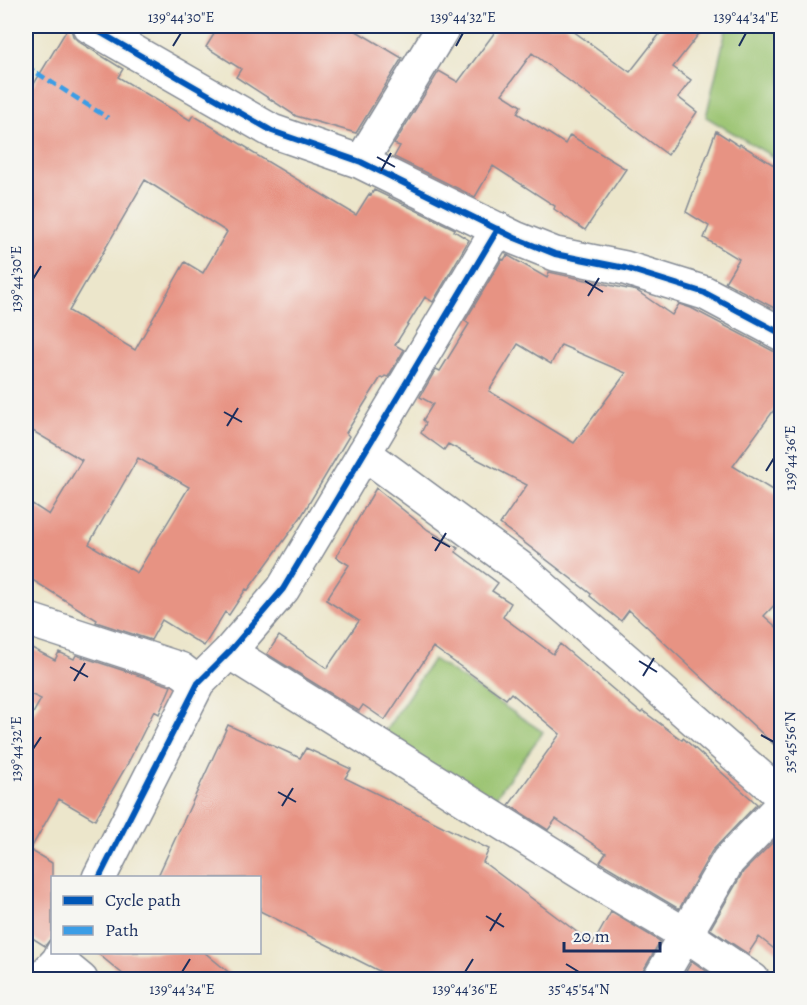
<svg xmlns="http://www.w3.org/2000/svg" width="807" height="1005" font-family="Alegreya,serif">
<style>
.green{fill:#9ac36f;stroke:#5a7966;stroke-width:1.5}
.building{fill:#e79383;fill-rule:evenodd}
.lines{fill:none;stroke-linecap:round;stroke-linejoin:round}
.minor-casing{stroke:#848a94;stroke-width:36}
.minor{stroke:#fff;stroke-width:33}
.quiet{stroke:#3b9de6;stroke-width:4.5;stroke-dasharray:9 4.5;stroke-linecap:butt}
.cycleway-casing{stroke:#f6f6f2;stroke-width:10}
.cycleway{stroke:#0057b8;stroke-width:6}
.ticks{fill:none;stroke:#1b2f5e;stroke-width:2}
.neatline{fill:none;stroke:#1b2f5e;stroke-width:2}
.ticks-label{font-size:15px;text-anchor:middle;fill:#1b2f5e}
</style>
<rect width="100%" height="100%" fill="#f6f6f2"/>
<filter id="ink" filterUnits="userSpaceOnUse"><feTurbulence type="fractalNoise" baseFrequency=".0167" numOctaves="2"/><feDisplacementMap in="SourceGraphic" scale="12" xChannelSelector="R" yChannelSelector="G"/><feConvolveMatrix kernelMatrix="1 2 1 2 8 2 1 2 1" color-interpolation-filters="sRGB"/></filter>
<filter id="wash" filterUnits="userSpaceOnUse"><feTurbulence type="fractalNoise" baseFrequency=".008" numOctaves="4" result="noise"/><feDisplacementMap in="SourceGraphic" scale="24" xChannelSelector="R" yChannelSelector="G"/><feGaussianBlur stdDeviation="1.35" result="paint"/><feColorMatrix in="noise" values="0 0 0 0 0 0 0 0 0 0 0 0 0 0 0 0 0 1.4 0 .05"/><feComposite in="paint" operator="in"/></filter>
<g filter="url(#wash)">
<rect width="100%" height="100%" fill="#ece6cb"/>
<path class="green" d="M727,26h54l1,121 -7,11 -69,-41z
M433,659l110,73 -51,70 -110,-66z"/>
<g id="blocks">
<path class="building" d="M69,26h1l3,10 6,6 44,27 -5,8 72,43 3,-5 56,34 -1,1 108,65 13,-21 2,1 3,-5 81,39 -1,2 15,9 -36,62 -8,-5 -30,48 9,5 -16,27 -3,-1 -2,2 -2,-1 -35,56 3,3 -48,81 -53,73 -2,-1 -17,26 -4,-3 -21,34 -42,-26 -11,20 -55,-18 1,-2 -71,-44v-76l23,15 33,-55 -56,-33v-330zM145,180l82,52 -24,41 -18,-11 -50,88 -66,-39zM138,458l51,29 -52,86 -48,-29z
M219,26h129l54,32 -46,75 -60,-17 -60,-39 5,-8 -35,-22z
M495,26h71l64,46 36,-46h39l-32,41 18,13 -13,17 19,15 -29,43 -136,-102 -30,41 19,12 -4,7 48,31 5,-9 56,34 -41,61 -31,-21 1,-3 -62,-40 -18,31 -81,-40 6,-11 -6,-2 45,-73 19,11 40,-54z
M716,131l23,15 1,-2 42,26v142l-57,-30 14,-23 -35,-21 5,-12 -23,-14z
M507,255l40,23 2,-6 88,19 35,24 7,-11 12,4 82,43 9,2v46l-49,67 49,30v86l-7,11 4,7 -15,16 18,16v120l-153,-142 -8,11 -31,-25 1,-2 -91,-70 27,-39 -79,-41 -4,6 -23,-17 5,-10 -3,-3 10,-16 -13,-7 16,-28 4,2 29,-47 -4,-3 37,-62 2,1zM518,344l33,20 10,-19 65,28 -52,70 -85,-52z
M376,488l52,42 30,18 -2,4 42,31 -6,8 19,12 -8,14 50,37 7,-10 81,69 2,-2 39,29 1,-2 74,66 -45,47 -33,58 -79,-47 6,-9 -50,-34 -8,11 -39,-25 51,-71 -49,-41 -5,6 -73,-52 -48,73 -22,-15 -4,6 -92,-57 12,-18 48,32 32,-47 -33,-21 23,-35 -13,-8z
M26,645l29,15 4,-8 15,7 2,-4 95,31 -12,28 -5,-3 -27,54 -32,55 -36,-21 -29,51 22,13v74l-7,9 -19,-12v-208l15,-27 -15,-7z
M228,725l72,33 6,-10 45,21 -6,9 144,71 -6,13 110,82 18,-32 49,29 -17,30 -3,9h-243l-137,-69v-33h-103z
M782,833v122l-23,-18 -11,17 -38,-25 33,-57z
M96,952h108l34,28h-108z
M692,961l27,19h-38z"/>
</g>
</g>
<g filter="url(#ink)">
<use href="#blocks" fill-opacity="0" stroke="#848a94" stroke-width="1.5"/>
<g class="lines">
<g class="minor-casing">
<path id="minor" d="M89,26l183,105 89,31 154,76 40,16 70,14 80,25 77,41
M361,162l83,-136
M364,453l155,114 263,229
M26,619l154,50 18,14
M229,652l369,231 87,51 68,46
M99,878l99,-195 31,-31 54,-63 215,-360
M58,961l23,19
M40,980l18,-19 5,-9
M659,980l69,-119 54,-56"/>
</g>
<use href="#minor" class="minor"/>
<path class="quiet" d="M26,66l82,52"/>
<g class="cycleway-casing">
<path id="cycleway" d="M89,26l183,105 89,31 154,76 40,16 70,14 80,25 77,41
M99,878l99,-195 31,-31 54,-63 215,-360"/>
</g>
<use href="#cycleway" class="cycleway"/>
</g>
</g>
<path class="ticks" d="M173,46l8,-13M456,46l7,-13M739,46l7,-13M377,157l18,10M381,171l10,-18M33,279l8,-13M585,281l18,11M588,296l11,-18M224,412l18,10M227,426l11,-18M766,471l8,-13M432,537l18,10M435,551l11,-18M639,661l18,11M70,667l18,10M643,676l11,-18M74,681l11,-18M761,735l13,7M33,749l8,-12M278,792l18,10M282,806l11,-18M486,916l18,11M490,931l11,-18M566,964l13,8M182,972l8,-13M465,972l8,-13"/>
<rect width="807" height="1005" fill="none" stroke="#f6f6f2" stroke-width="66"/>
<rect x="51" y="876" width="210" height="78" fill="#f6f6f2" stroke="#9ea6b7" stroke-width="1.5"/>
<rect x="63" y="896" width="30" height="9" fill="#0057b8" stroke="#9ea6b7" stroke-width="1.5"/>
<text x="105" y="906" font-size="18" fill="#1b2f5e">Cycle path</text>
<rect x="63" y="926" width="30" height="9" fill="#3b9de6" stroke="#9ea6b7" stroke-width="1.5"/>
<text x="105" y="936" font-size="18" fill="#1b2f5e">Path</text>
<path d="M564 942v9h96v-9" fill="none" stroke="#1b2f5e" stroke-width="3"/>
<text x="573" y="942" font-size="18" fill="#1b2f5e" stroke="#f6f6f2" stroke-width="4.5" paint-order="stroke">20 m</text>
<rect x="33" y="33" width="741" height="939" class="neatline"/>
<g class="ticks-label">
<text x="181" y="22">139°44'30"E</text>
<text x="463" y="22">139°44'32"E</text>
<text x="746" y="22">139°44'34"E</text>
<text transform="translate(16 279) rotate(-90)" y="5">139°44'30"E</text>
<text transform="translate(790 458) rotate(-90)" y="5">139°44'36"E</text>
<text transform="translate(790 742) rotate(-90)" y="5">35°45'56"N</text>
<text transform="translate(16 749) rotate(-90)" y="5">139°44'32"E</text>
<text x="182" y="994">139°44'34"E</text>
<text x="465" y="994">139°44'36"E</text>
<text x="579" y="994">35°45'54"N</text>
</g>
</svg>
